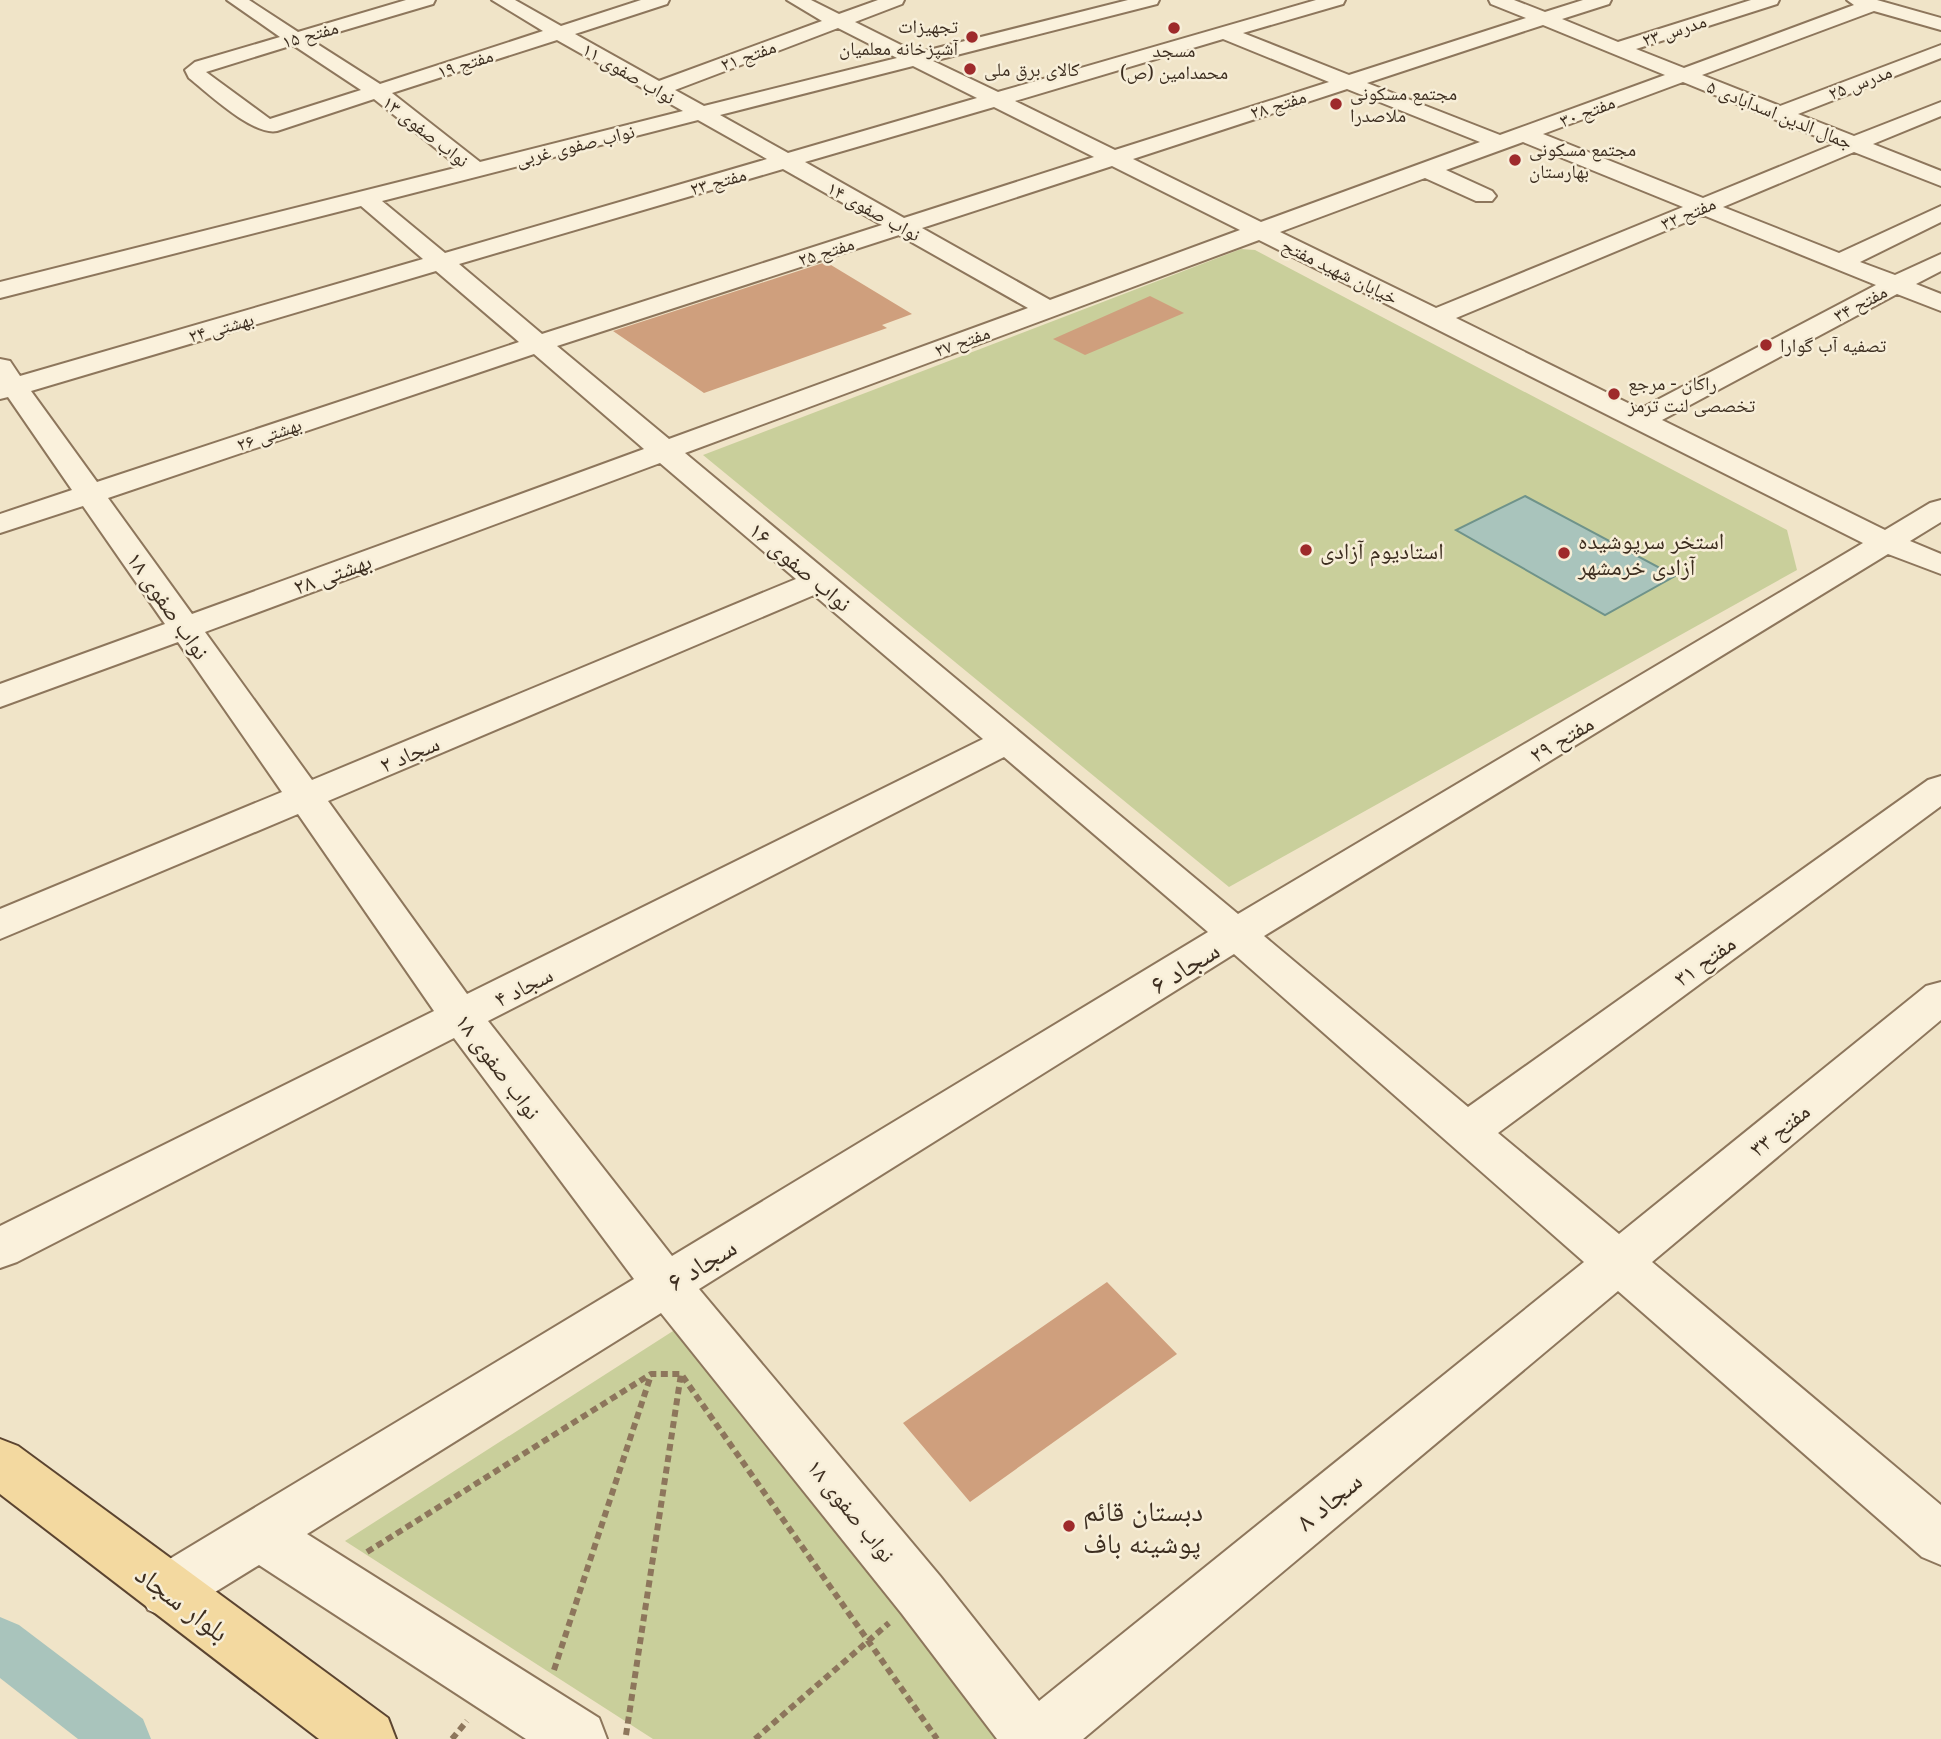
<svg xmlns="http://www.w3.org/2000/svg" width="1941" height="1739" font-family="'Noto Serif','Noto Naskh Arabic',serif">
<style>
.green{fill:#c9cf9b}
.water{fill:#a9c4bc;stroke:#6f938a;stroke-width:2}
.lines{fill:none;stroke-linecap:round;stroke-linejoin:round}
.canal{fill:#a9c4bc;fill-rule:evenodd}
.building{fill:#cf9f7d}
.minor-casing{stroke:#8d765c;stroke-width:4}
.major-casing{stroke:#5b4430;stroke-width:4}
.path{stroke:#8d765c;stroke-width:6;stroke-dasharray:7 4.5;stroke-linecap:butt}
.minor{fill:#faf1dc;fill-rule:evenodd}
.major{fill:#f3d9a0;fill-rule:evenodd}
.poi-dot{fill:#9e2a2b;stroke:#f7eed8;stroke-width:2.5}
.labels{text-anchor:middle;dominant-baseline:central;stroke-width:5;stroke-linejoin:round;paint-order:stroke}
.far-poi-label{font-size:19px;fill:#3d2e20;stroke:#f7eed8;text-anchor:start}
.far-street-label{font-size:19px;fill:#3d2e20;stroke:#f7eed8}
.poi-label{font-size:23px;fill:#3d2e20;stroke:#f7eed8;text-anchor:start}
.street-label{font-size:23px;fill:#3d2e20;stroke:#f7eed8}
.near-street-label{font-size:28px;fill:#3d2e20;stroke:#f7eed8}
.near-poi-label{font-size:28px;fill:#3d2e20;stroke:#f7eed8;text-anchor:start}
</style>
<rect width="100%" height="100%" fill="#f0e4c8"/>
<path class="green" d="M1241,249l14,1 532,280 10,40 -568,317 -526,-432z
M698,1315l321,424h-366l-308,-198z"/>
<path class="water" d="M1525,496l150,80 -70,39 -149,-85z"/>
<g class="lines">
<path class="canal" d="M0,1617l19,8 124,94 8,20h-73l-78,-61z"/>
</g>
<path class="building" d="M826,262l86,52 -30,11 5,3 -183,65 -91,-62z
M1150,296l34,17 -99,42 -32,-16z
M1107,1282l70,72 -207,148 -67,-79z"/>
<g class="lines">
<g class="minor-casing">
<path id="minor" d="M227,0h22l49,32 108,-32h29l-2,4 -122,36 69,44 163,-53 -51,-31h23l46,26 80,-26h28l-2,4 -92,30 84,47 163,-60 -35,-21h24l28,14 39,-14h26l-2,4 -47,18 62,31 211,-53h31l-2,4 -224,57 65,31 318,-92h29l-2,4 -100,29 106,42 177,-57 -35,-14 -2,-4h25l31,12 38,-12h28l-2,4 -47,15 56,23 133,-42h28l-2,4 -141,45 48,19 170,-63 -7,-5h30l64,18v12l-67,-19 -172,64 78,31 161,-61v13l-143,56 56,22 87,-34v14l-68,28 68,27v15l-87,-34 -131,55 116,46 102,-47v16l-81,40 35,13 46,-21v17l-25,13 25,10v17l-44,-17 -235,126 223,110 45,-27 11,-3v22l-31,19 31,13v20l-53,-20 -624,382 204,171 460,-327 13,-4v30l-443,327 121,101 307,-248 15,-4v38l-289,242 289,243v60l-19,-8 -304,-266 -535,448h-86l-95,-125 -241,-301 -354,221 292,184 8,21h-81l-267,-174 -73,45 -19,8 -19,-8 -9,-19 9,-19 486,-293 -180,-241 -437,224 -17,6v-42l434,-215 -136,-197 -298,125v-30l282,-117 -104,-150 -178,65v-23l165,-60 -82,-118 -83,27v-19l72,-24 -64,-93 -8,2v-40l10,2 10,15 403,-117 -62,-53 -361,92v-16l459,-115 -85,-68 -97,32c-24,5 -69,-38 -88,-53l-4,-8 10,-8 85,-25zM1543,25l122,50 -165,60 -133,-52zM838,28l59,30 -193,48 -29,-16zM1223,39l106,43 -214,68 -100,-49zM557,40l126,71 -203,51 -88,-69zM293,45l68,45 -91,29 -64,-47zM913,66l64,32 -189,55 -68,-38zM1683,82l152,62 -132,54 -160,-64zM1347,89l133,53 -219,80 -128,-63zM994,107l100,50 -190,61 -99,-56zM698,120l69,39 -322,94 -63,-52zM1523,142l160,65 -247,101 -156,-76 145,-54 51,23h16l4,-5 -4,-5 -46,-21zM1112,166l128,64 -190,70 -128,-72zM783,169l99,56 -340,109 -83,-70zM1703,215l173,70 -236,124 -184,-91zM899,235l129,73 -359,131 -112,-93zM1259,240l604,303 -625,371 -553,-461zM436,271l83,71 -422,140 -66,-91zM534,354l110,95 -452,165 -84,-116zM660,463l136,116 -484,201 -107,-148zM814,595l169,144 -516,255 -139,-193zM1004,757l204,175 -536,324 -184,-235zM1234,954l350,308 -545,439 -99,-125 -241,-287z"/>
</g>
<g class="major-casing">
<path id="major" d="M0,1439l18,7 370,272 8,21h-77l-319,-245z"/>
</g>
<path class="path" d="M367,1552l284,-178h30l256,365
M554,1670l97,-295
M626,1735l55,-361
M452,1739l15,-18
M755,1739l134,-116"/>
<use href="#minor" class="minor"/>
<use href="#major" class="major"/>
</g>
<g class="poi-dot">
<circle cx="1174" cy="28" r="7"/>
<circle cx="972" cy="37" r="7"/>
<circle cx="970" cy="69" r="7"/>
<circle cx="1336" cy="104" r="7"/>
<circle cx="1515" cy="160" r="7"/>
<circle cx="1766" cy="345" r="7"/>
<circle cx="1614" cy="394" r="7"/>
<circle cx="1306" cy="550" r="7"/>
<circle cx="1564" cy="553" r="7"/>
<circle cx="1069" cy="1526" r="7"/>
</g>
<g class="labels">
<g class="far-poi-label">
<text x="958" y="26" text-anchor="end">تجهيزات<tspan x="958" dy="22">آشپزخانه معلمیان</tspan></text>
<text x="1174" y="50" text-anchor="middle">مسجد<tspan x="1174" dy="22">محمدامین (ص)</tspan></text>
<text x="984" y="69">کالای برق ملی</text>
<text x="1350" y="93">مجتمع مسکونی<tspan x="1350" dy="22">ملاصدرا</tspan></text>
<text x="1529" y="149">مجتمع مسکونی<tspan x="1529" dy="22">بهارستان</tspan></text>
<text x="1780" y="345">تصفیه آب گوارا</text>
<text x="1628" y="383">راکان - مرجع<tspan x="1628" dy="22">تخصصی لنت ترمز</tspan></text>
</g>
<g class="far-street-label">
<text transform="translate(1674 30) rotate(-18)">مدرس ۲۳</text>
<text transform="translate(310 34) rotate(-16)">مفتح ۱۵</text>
<text transform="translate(748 55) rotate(-20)">مفتح ۲۱</text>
<text transform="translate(465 63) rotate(-18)">مفتح ۱۹</text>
<text transform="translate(629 73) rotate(30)">نواب صفوی ۱۱</text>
<text transform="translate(1860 82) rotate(-21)">مدرس ۲۵</text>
<text transform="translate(1278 104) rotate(-18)">مفتح ۲۸</text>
<text transform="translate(1587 111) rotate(-21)">مفتح ۳۰</text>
<text transform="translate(1780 114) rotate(22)">جمال الدین اسدآبادی ۵</text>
<text transform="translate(426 131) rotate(38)">نواب صفوی ۱۳</text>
<text transform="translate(575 145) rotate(-14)">نواب صفوی غربی</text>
<text transform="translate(718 181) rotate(-16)">مفتح ۲۳</text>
<text transform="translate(874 211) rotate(29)">نواب صفوی ۱۴</text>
<text transform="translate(1688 213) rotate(-23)">مفتح ۳۲</text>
<text transform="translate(826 251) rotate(-18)">مفتح ۲۵</text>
<text transform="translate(1340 271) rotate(26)">خیابان شهید مفتح</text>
<text transform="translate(1860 303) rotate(-28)">مفتح ۳۴</text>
<text transform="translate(221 327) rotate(-16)">بهشتی ۲۴</text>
<text transform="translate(962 341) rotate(-20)">مفتح ۲۷</text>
<text transform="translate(269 434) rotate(-19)">بهشتی ۲۶</text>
</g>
<g class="poi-label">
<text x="1578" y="540">استخر سرپوشیده<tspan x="1578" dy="26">آزادی خرمشهر</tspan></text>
<text x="1320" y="550">استادیوم آزادی</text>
</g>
<g class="street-label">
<text transform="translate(801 566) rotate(40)">نواب صفوی ۱۶</text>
<text transform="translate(332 573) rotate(-20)">بهشتی ۲۸</text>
<text transform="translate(169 605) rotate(55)">نواب صفوی ۱۸</text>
<text transform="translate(1561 738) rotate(-31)">مفتح ۲۹</text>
<text transform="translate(409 753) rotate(-23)">سجاد ۲</text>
<text transform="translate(1704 960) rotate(-36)">مفتح ۳۱</text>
<text transform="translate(523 986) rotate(-27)">سجاد ۴</text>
<text transform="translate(499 1066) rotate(53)">نواب صفوی ۱۸</text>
<text transform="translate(1779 1129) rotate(-39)">مفتح ۳۳</text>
<text transform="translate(852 1510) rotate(51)">نواب صفوی ۱۸</text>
</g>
<g class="near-street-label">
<text transform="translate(1184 966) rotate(-32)">سجاد ۶</text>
<text transform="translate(701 1263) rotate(-32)">سجاد ۶</text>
<text transform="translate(1328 1500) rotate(-40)">سجاد ۸</text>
<text transform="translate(183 1602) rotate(37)">بلوار سجاد</text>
</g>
<g class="near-poi-label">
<text x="1083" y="1510">دبستان قائم<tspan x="1083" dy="32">پوشینه باف</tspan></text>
</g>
</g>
</svg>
